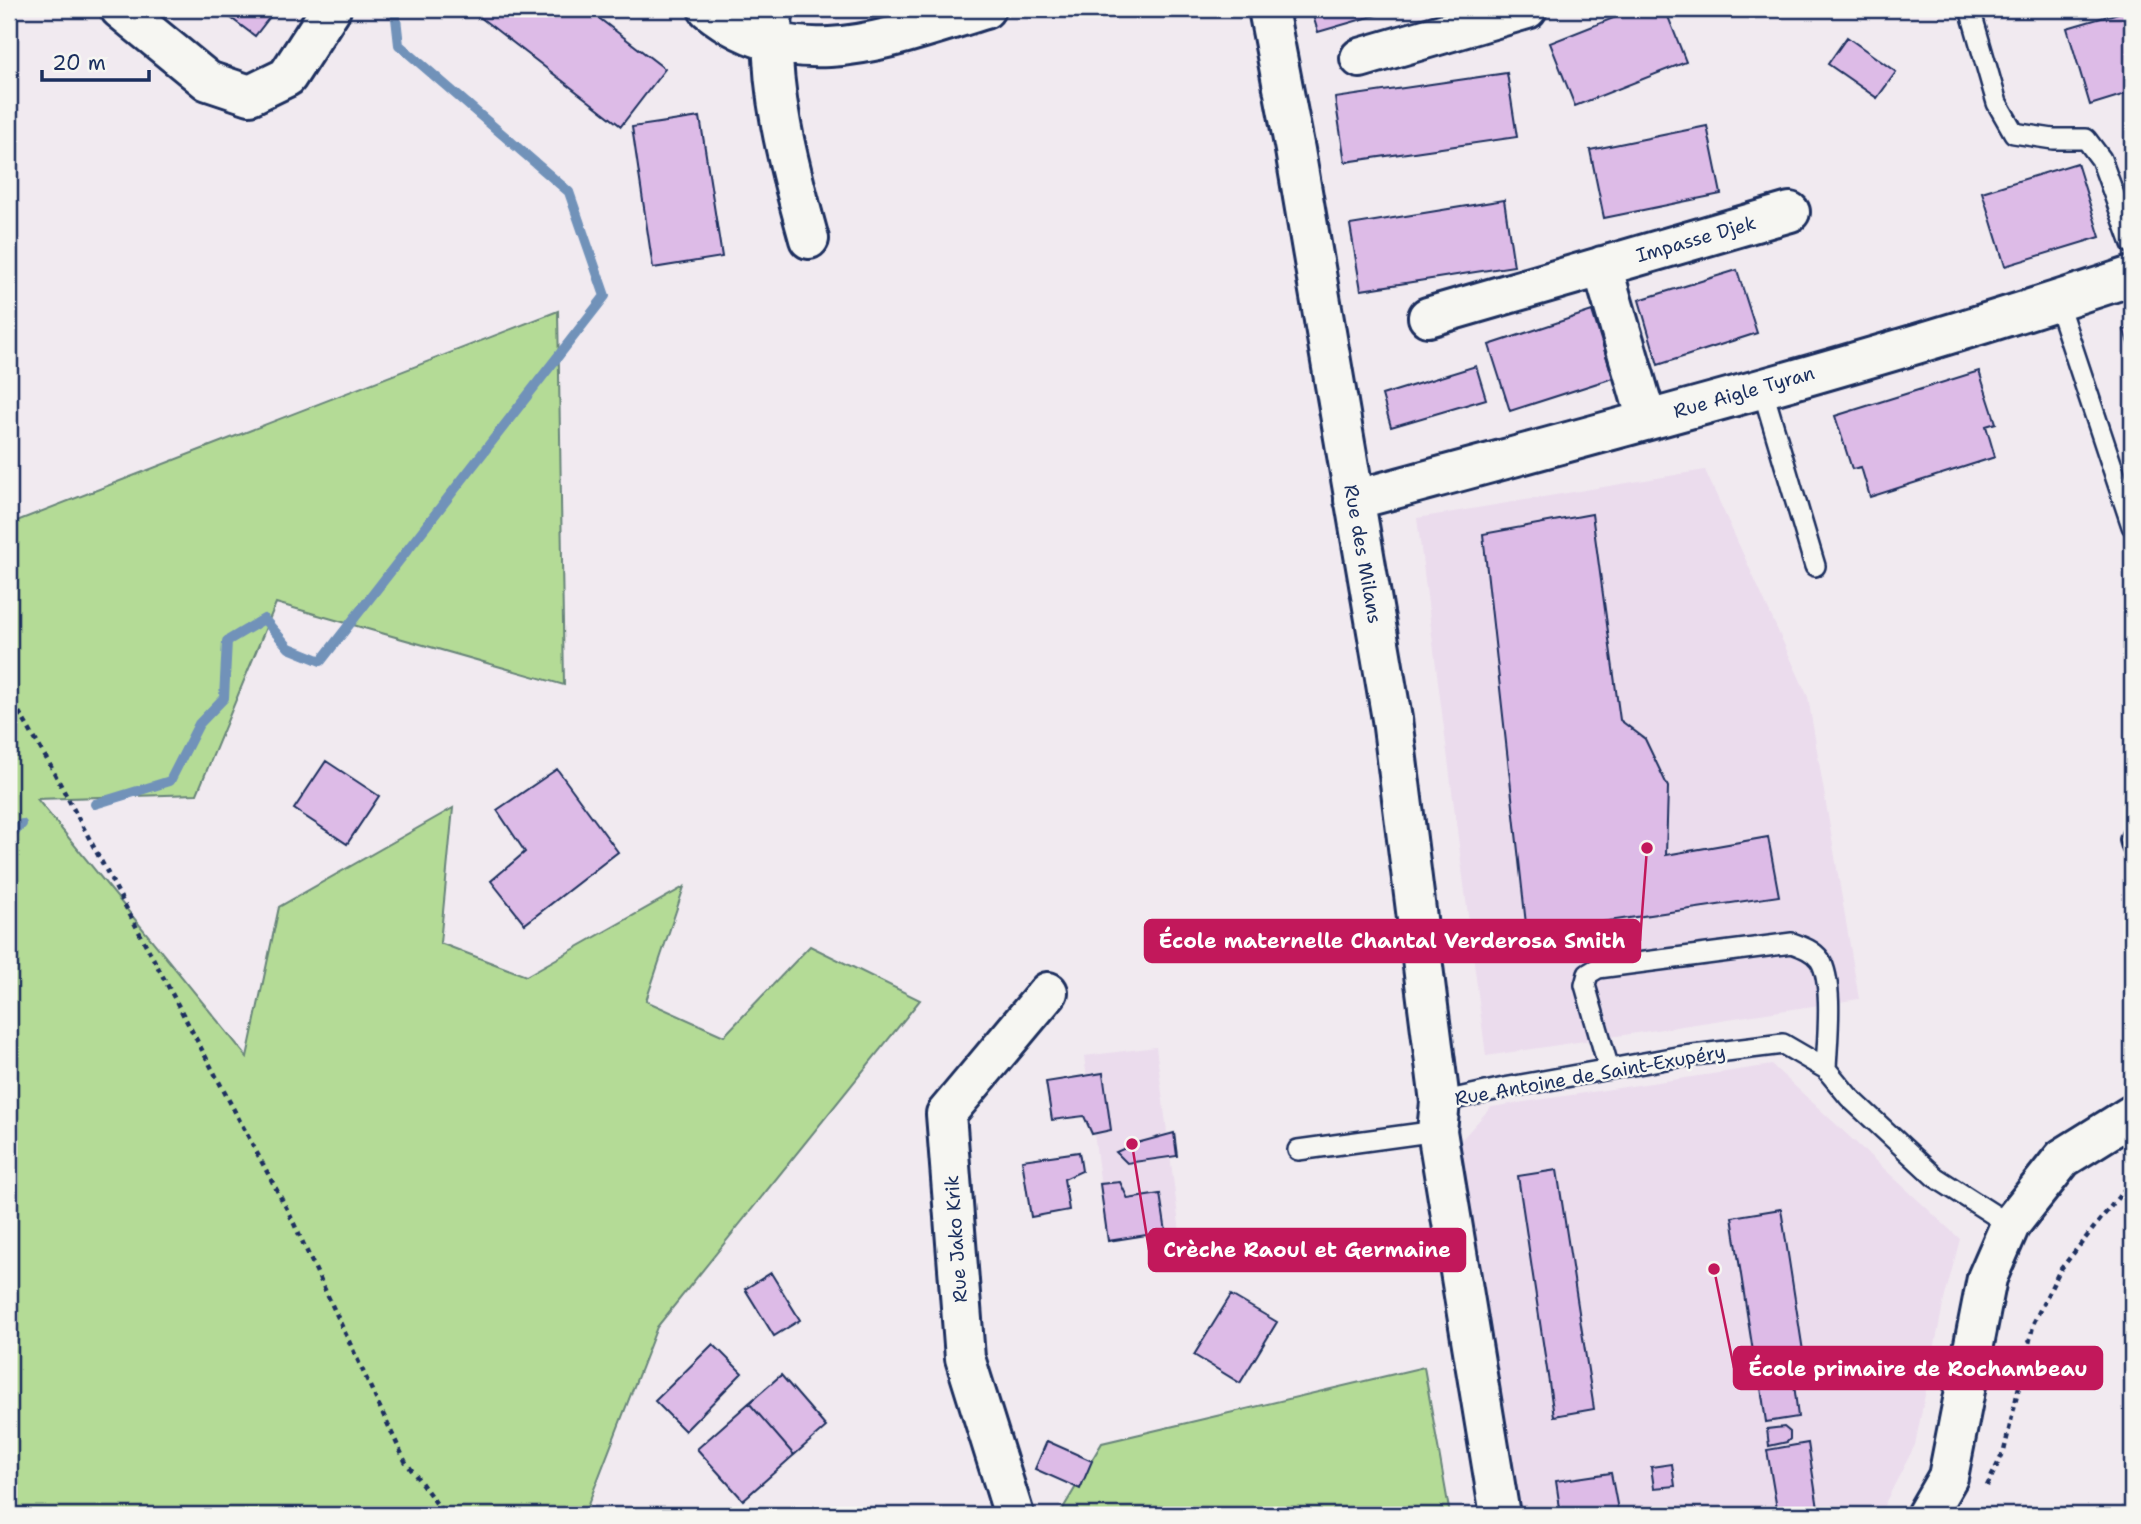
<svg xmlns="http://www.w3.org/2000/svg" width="2141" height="1524" font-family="'Shantell Sans',sans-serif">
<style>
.built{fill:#ebdced}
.green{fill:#b4db96;stroke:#68857a;stroke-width:2}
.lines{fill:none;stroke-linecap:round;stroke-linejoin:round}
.stream{stroke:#7192b9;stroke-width:10}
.building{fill:#ddbbe7;stroke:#1b2f5e;stroke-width:2}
.lane-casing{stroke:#1b2f5e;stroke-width:24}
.street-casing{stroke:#1b2f5e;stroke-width:44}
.path{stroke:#1b2f5e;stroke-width:4.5;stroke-dasharray:5 5;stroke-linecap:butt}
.lane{stroke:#f6f6f2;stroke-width:19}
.street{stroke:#f6f6f2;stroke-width:38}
.labels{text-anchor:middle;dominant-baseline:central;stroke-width:5;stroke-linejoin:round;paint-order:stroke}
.street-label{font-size:19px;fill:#1b2f5e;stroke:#f6f6f2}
.leader{fill:none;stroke:#c2185b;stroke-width:2.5}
.callout-dot{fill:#c2185b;stroke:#f6f6f2;stroke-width:2.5}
.callout{fill:#c2185b;stroke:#c2185b;stroke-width:2.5}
.callout-label{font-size:21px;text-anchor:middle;font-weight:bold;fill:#fff}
</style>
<rect width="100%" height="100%" fill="#f1eaf0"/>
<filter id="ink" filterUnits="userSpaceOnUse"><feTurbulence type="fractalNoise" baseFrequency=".0143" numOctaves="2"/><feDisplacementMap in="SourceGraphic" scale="14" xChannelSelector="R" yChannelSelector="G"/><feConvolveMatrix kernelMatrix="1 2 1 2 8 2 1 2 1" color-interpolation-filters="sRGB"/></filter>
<g filter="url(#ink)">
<path class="built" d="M1705,470l103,227 51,302 -373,57 -69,-538z
M1156,1047l24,185 -72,9 -24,-185z
M1772,1065l188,174 -16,61 -29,145 -36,70h-364l-60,-368 36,-40z"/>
<path class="green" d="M558,311l6,374 -288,-82 -79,191 -160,5 210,258 32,-150 174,-99 -13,135 86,33 158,-89 -38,114 78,35 86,-90 110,54 -263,327 -73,188h-575v-991z
M1424,1367l26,148h-391l43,-72z"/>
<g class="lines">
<path class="stream" d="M95,804l75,-23 29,-57 25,-26 3,-57 37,-22 25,29 32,13 284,-365 -36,-104 -170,-147 -4,-36
M9,837l13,-13"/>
</g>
<path class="building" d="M219,9h57l-21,27z
M474,9h113l78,60 -44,57 -149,-115z
M1311,9h86l-79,23z
M1636,9h29l21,53 -111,44 -25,-63z
M2132,9v83l-42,13 -23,-77z
M1847,37l49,35 -19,26 -49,-34z
M1507,73l10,64 -172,25 -10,-64z
M700,117l22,140 -69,11 -21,-141z
M1707,126l14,68 -117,24 -14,-68z
M2077,163l23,74 -95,29 -23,-74z
M1504,200l10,66 -153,24 -11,-65z
M1737,270l20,63 -99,32 -19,-65z
M1592,311l21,67 -103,33 -21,-66z
M2132,328v29l-8,-27z
M1476,366l10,33 -95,28 -9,-32z
M1979,371l17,52 -10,3 9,31 -125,40 -9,-30 -9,2 -17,-53z
M1592,514l28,206 25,19 23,48 -2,68 102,-18 11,59 -252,37 -44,-399z
M326,761l53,35 -32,48 -53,-35z
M557,769l61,83 -93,72 -34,-43 34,-29 -28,-42z
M1103,1073l8,57 -19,4 -8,-18 -32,4 -6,-38z
M1174,1133l3,23 -50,7 -11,-11 21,-9z
M1079,1152l3,19 -18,8 5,31 -38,7 -9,-57z
M1557,1170l37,239 -40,7 -36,-240z
M1120,1182l8,17 32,-5 6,38 -58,9 -8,-57z
M1781,1209l22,142 -49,7 -22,-141z
M771,1273l29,47 -26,16 -29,-47z
M1231,1295l46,27 -37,61 -46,-28z
M713,1344l29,29 -57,58 -30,-30z
M781,1375l45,52 -32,28 -45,-52z
M1793,1376l5,41 -32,5 -6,-41z
M749,1403l45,52 -51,45 -46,-51z
M1784,1427l6,5v7l-3,3 -18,4 -2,-17z
M1047,1441l45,20 -12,28 -45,-20z
M1808,1443l11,72h-41l-11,-65z
M1672,1464l3,22 -21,2 -3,-21z
M1611,1473l8,42h-58l-5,-34z"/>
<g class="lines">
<g class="lane-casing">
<path id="lane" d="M1970,9l27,94 17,30 39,6h33l15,20 31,85
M2057,301l75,225
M1762,388l53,178
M2132,835l-2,5 2,7
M1609,1069l-24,-84 3,-11 10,-6 194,-25c11,4 22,8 28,17 14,22 7,82 6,109
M1440,1102l64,-14 173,-31 106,-13 43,25 23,28 86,80 75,48
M1298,1150l139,-19"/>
</g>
<g class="street-casing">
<path id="street" d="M120,9l88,72 42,14 37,-18 44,-68
M708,9c86,70 184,28 277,0
M773,9c-5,80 15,154 36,230
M1268,9l27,141 97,569 48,383 -3,29 63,384
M1360,58l167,-49
M1602,266l45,154
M1428,317l362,-105
M1354,500c260,-71 522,-138 778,-224
M1014,1515l-49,-157 -19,-244 102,-122
M1926,1515l22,-38 39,-199 23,-53 53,-67 69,-43"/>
</g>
<path class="path" d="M9,695l40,68 240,450 116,248 40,54
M1987,1486l17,-35 30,-129 26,-52 72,-90"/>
<use href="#lane" class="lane"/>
<use href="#street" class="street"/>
</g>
</g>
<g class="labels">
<g class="street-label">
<text transform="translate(1696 239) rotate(-16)">Impasse Djek</text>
<text transform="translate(1744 392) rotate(-16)">Rue Aigle Tyran</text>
<text transform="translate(1363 554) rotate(80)">Rue des Milans</text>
<text transform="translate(1590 1075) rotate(-10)">Rue Antoine de Saint-Exupéry</text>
<text transform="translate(956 1239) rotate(-94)">Rue Jako Krik</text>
</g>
</g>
<path class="leader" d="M1647 848L1640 941M1132 1144L1149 1250M1714 1269L1734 1368"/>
<g class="callout-dot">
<circle cx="1647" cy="848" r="7"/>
<circle cx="1132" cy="1144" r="7"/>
<circle cx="1714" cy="1269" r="7"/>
</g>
<g class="callout">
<rect x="1145" y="920" width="495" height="42" rx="7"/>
<rect x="1149" y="1229" width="316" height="42" rx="7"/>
<rect x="1734" y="1347" width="368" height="42" rx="7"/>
</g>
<g class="callout-label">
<text x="1392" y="948">École maternelle Chantal Verderosa Smith</text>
<text x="1307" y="1257">Crèche Raoul et Germaine</text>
<text x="1918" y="1376">École primaire de Rochambeau</text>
</g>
<rect width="2141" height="1524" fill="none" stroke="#f6f6f2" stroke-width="35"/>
<rect x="18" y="18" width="2106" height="1489" fill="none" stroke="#1b2f5e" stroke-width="2.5" filter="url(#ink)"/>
<path d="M42 70v10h107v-10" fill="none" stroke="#1b2f5e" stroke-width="3.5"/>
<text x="52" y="70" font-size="21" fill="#1b2f5e" stroke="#f6f6f2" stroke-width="5" paint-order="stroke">20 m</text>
</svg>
